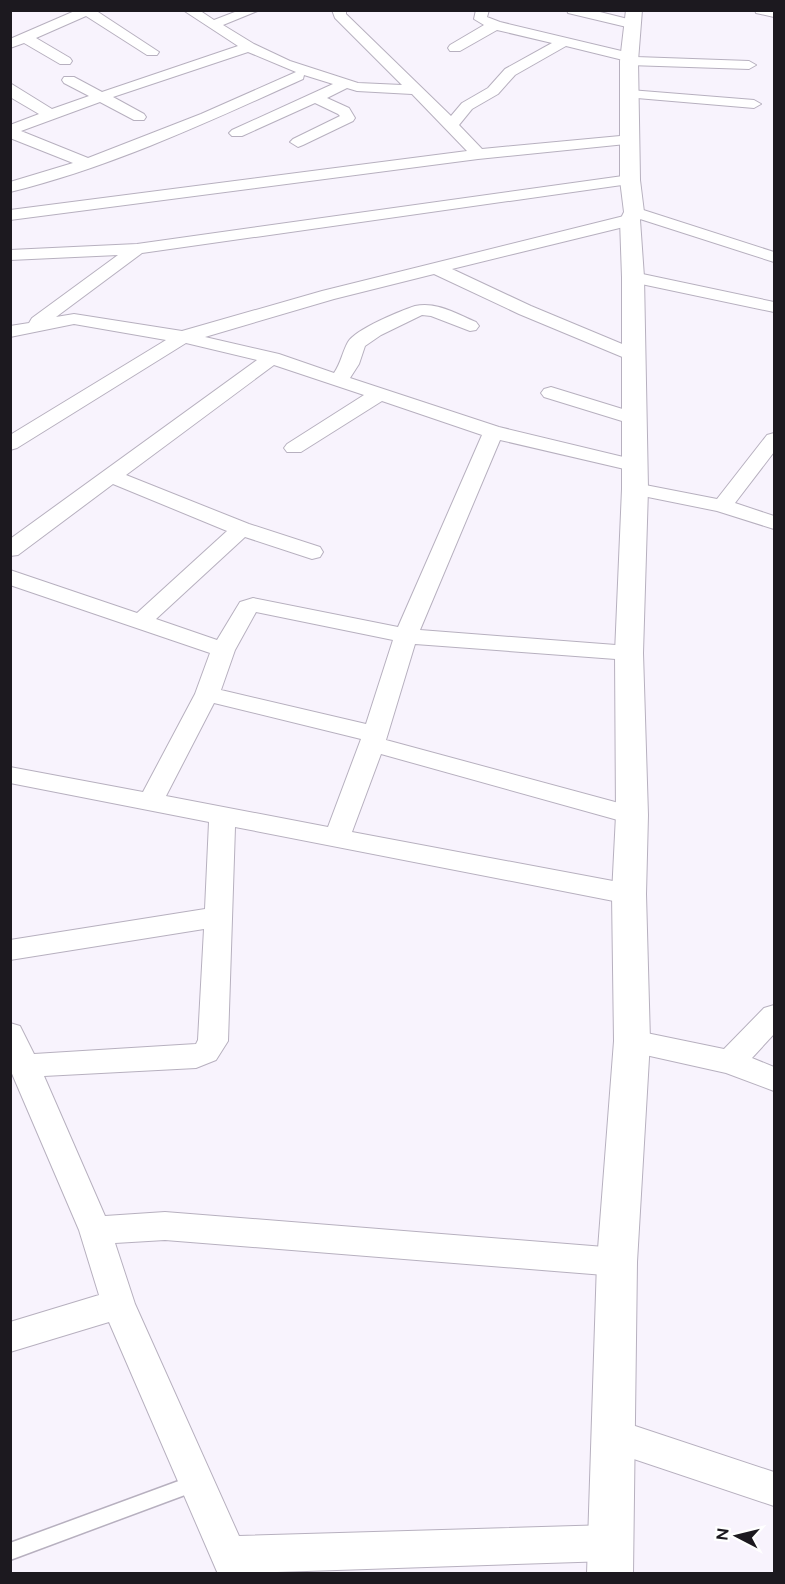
<svg xmlns="http://www.w3.org/2000/svg" width="785" height="1584" font-family="Figtree,sans-serif">
<style>
.lines{fill:none;stroke-linecap:round;stroke-linejoin:round}
.service-casing{stroke:#b7b0bf;stroke-width:3}
.minor-casing{stroke:#b7b0bf;stroke-width:2}
.tertiary-casing{stroke:#b7b0bf;stroke-width:2}
.service{fill:#fff;fill-rule:evenodd}
.minor{fill:#fff;fill-rule:evenodd}
.tertiary{fill:#fff;fill-rule:evenodd}
</style>
<rect width="100%" height="100%" fill="#f8f3fd"/>
<g class="lines">
<g class="service-casing">
<path id="service" d="M195,1475l6,2 3,6 -3,6 -191,71v-17z"/>
</g>
<g class="minor-casing">
<path id="minor" d="M77,10h18l64,42 -2,3h-10l-61,-39 -50,22 34,20 2,3 -2,3h-10l-36,-21 -14,5v-9z
M183,10h16l15,10 26,-10h20l-37,15 31,19 36,17 68,22 44,2 -67,-67 -3,-8h14v4l105,102 11,-13 26,-15 17,-19 47,-26 -55,-13 -37,21h-10l-2,-3 2,-3 34,-20 -10,-6 2,-9h13l-2,7 13,5 134,32 2,3 113,4 7,4 -7,4 -120,-4 -5,-1 -1,-4 -57,-14 -51,29 -17,19 -26,15 -13,16 23,24 149,-14 8,5 -3,3 -158,16 -468,61v-10l457,-59 -55,-57 -55,-3 -10,-3 -20,10 22,10 6,10 -2,3 -50,24 -5,2 -8,-5 3,-3 47,-23 -2,-2 -23,-11 -73,33h-10l-3,-3 3,-3 101,-46 -29,-9 -1,4c-95,43 -191,88 -293,113v-10l63,-19 -63,-25v-13l29,-11 -29,-17v-14l42,26 37,-13 -25,-13 -2,-3 2,-3h10l28,15 136,-46zM248,52l48,20 -95,42 -113,44 -67,-27 79,-29 34,18h10l2,-3 -2,-3 -31,-17z
M567,10h25l44,11 2,3 -7,4 -63,-15z
M755,10h19v7l-18,-4z
M630,90l124,10 7,4 -7,4 -129,-11 -2,-3z
M630,175l8,5 -2,3 -494,70 -86,64 18,-3 108,17 140,-40 306,-76 -2,-3 2,-3 6,-2 140,45v10l-137,-44 -1,6 -184,45 79,37 108,45 2,4 -2,4 -7,2 -113,-47 -85,-40 -100,25 -129,38 74,17 55,19c7,-10 8,-20 14,-31 8,-13 52,-31 67,-36 21,-5 42,8 61,16l3,4 -3,4 -6,1 -39,-15 -9,-1 -41,20 -16,11 -6,18 -9,14 149,49 141,34 3,4 -3,4 -7,2 -133,-31 -80,190 209,16 8,2 4,5 -4,5 -8,2 -214,-16 -29,96 255,69 4,6 -4,6 -9,3 -251,-70 -29,78 277,52 10,3 4,7 -4,7 -10,3 -394,-77 -7,214 -12,19 -20,8 -152,8 61,140 60,-4 452,36 12,4 4,10 -4,10 -12,4 -452,-36 -50,3 20,61 104,232 370,-11 13,5 6,13 -6,13 -13,5 -391,13 -109,-252 -99,30v-30l89,-27 -20,-65 -69,-161v-46l10,3 14,28 162,-10 2,-4 6,-111 -194,31v-20l195,-31 4,-87 -199,-39v-16l133,25 52,-98 15,-41 -200,-68v-15l127,43 90,-82 -114,-47 -95,71 -8,1v-17l247,-179 -71,-17 -169,105 -7,2v-15l156,-95 -92,-16 -64,13v-11l19,-3 3,-5 86,-63 -108,5v-10l127,-6zM274,365l90,30 -77,49 -3,4 3,4h14l81,-51 100,34 -84,192 -145,-29 -13,4 -23,38 -61,-21 89,-82 67,22 8,-2 3,-5 -3,-5 -71,-23 -123,-49zM256,612l137,28 -27,84 -145,-34 14,-40zM214,703l147,36 -33,88 -162,-31z
M633,272l141,30v10l-147,-31 -3,-4 3,-4z
M551,387l91,28 3,4 -3,4 -7,2 -91,-28 -3,-4 3,-4z
M774,433v19l-39,51 39,13v13l-57,-18 -89,-18 -3,-4 3,-4 7,-2 82,16 50,-64z
M774,1005v29l-22,24 22,9v24l-48,-18 -94,-21 -10,-3 -5,-8 5,-8 10,-3 92,19 40,-41z
M614,1419l160,53v34l-173,-58 -5,-12 5,-12z"/>
</g>
<g class="tertiary-casing">
<path id="tertiary" d="M626,10h16l-4,51 2,119 4,32 -4,8 4,57 4,212 -5,164 5,162 -2,79 4,147 -13,221 -4,312h-46l10,-312 17,-221 -2,-147 4,-79 -1,-162 7,-164v-212l-2,-57 4,-8 -4,-32v-119z"/>
</g>
<use href="#service" class="service"/>
<use href="#minor" class="minor"/>
<use href="#tertiary" class="tertiary"/>
</g>
<rect width="785" height="1584" fill="none" stroke="#1c191f" stroke-width="24"/>
<g transform="translate(737 1536) rotate(277)" stroke="#ffffff" stroke-width="4.5" paint-order="stroke">
<path d="M0-4.5L10 22L0 15L-10 22Z" fill="#1c191f"/>
<text y="-9" font-size="16" font-weight="bold" text-anchor="middle" fill="#1c191f">N</text>
</g>
</svg>
